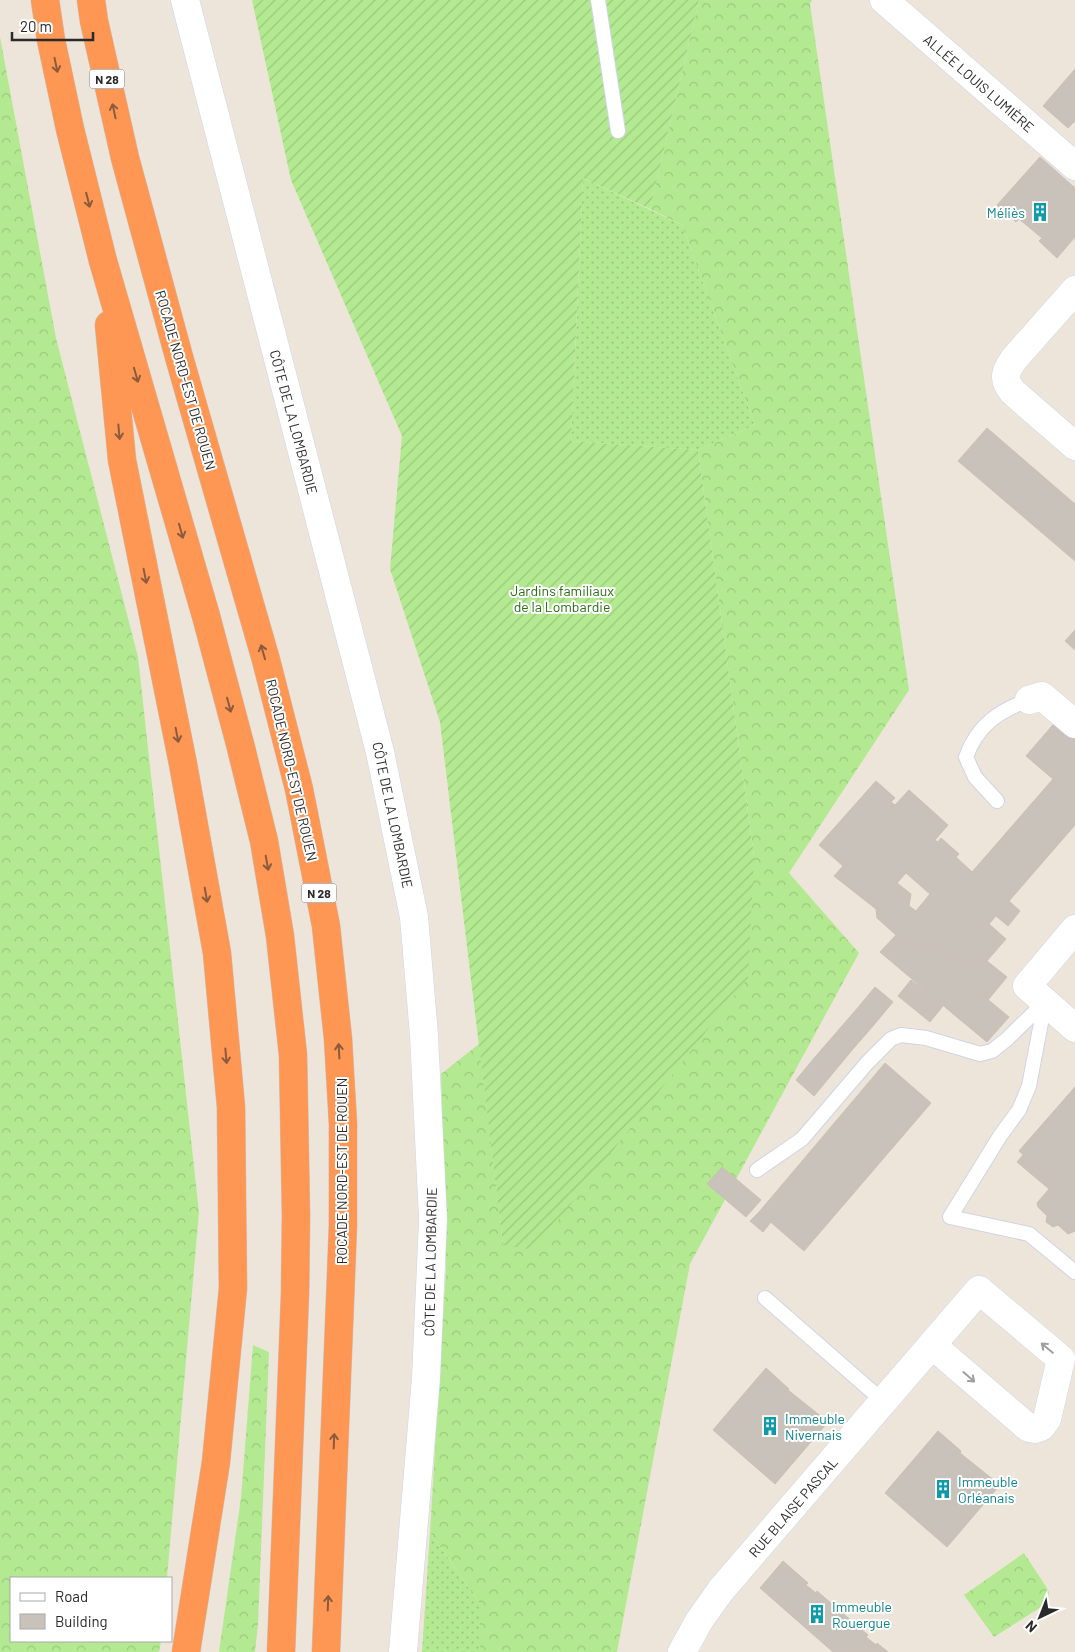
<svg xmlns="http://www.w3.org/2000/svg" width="1075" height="1652" font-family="Barlow,sans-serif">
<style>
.grass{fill:url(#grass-dots)}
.forest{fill:url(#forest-crowns)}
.garden{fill:url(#garden-furrows)}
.building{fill:#c9c2ba;stroke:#c9c1b4;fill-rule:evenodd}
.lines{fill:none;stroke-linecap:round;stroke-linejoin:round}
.lane-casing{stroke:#cfd4e5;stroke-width:16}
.street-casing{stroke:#cfd4e5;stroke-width:29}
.secondary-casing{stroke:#cfd4e5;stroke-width:29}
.highway-casing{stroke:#c8c8c8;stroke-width:29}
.lane{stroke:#fff;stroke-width:14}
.street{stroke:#fff;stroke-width:28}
.secondary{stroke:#fff;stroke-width:28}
.highway{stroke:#ff9754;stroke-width:28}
.oneway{stroke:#8a5b3d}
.oneway2{stroke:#9f9f9f}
.labels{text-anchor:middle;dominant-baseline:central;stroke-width:4;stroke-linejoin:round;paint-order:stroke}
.shield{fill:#fff;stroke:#6a6a6a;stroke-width:1}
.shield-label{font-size:12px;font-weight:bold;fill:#2a2a2a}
.street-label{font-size:14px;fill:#2a2a2a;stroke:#fff}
.culture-label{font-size:14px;fill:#0d838f;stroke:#fff;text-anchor:start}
.park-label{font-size:14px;fill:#296f12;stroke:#fff}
</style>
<defs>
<pattern id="grass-dots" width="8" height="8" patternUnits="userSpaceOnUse" patternTransform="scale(1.25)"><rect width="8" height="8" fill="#b3ea91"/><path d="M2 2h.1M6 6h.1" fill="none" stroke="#9ac97d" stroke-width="1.8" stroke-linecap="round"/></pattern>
<pattern id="forest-crowns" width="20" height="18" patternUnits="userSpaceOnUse" patternTransform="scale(1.25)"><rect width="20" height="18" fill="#b3ea91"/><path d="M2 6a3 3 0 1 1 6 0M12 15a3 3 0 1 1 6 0" fill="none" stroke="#9ac97d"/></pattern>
<pattern id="garden-furrows" width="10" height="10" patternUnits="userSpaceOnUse" patternTransform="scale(1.25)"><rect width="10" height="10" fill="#b3ea91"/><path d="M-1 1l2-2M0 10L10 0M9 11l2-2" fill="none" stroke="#9ac97d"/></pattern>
</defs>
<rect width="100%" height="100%" fill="#eee5da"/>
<path class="grass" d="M583,178l99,47 73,200 -57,25 -127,-9z
M430,1532l50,72v48h-58z"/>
<path class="forest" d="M699,0h113l-2,4 99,686 -120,183 70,80 -169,311 -73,388h-137v-48l-50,-72 16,-263 -5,-195 38,-30 24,200 251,-388 -56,-406 57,-25 -73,-200 -32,-16z
M0,37l56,301 82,319 61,555 -32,366h-156v63h150l-2,11h-159z
M253,1345l16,7 -11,273 -3,27h-36l22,-154z
M1024,1553l21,32 4,7 -1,7 -7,8 -47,30 -30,-42z"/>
<path class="garden" d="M252,0h447l-49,209 -67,-31 -12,263 127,9 56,406 -6,122 -213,272 -32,-5 -63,-523 -50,-153 12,-133 -111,-256z"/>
<path class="building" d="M1075,69v52l-7,7 -25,-22z
M1040,157l35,31v49l-18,21 -18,-17 3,-3 -23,-19 -3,3 -19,-17z
M987,428l88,76v57l-117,-100z
M1075,630v20l-10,-9z
M1058,719l17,15v91l-66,76 11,10 -12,15 -12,-10 -7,8 17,15 -20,23 -6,-5 -12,13 -15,-14 -4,5 -23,-21 -11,12 -38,-34 -1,-9 -42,-33 9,-10 -24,-21 57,-64 19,17 -4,4 4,3 14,-15 39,35 -13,15 3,2 3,-4 18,16 -3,3 16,15 81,-93 -27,-23zM906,873l24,21 -14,17 -7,-5 2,-12 -14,-11z
M896,935l19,17 11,-12 23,21 4,-5 15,14 12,-13 6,5 1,-1 20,16 -19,23 -8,-7 -22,25 -78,-66z
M911,980l17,13 -14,16 -16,-13z
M875,987l18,15 -20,24 -18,-15z
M928,993l15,13 -13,16 -16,-13z
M980,993l29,24 -22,25 -29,-24z
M855,1011l18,15 -20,23 -18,-15z
M835,1034l18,15 -20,24 -18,-16z
M815,1057l18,16 -19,23 -18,-16z
M885,1063l46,40 -127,148 -45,-39z
M1075,1087v144l-7,3 -10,-9 -5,2 -7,-5 1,-6 -9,-9 -1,-4 18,-21 -36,-31z
M1023,1155l32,27 -6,7 -32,-27z
M722,1167l39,33 -15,17 -39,-33z
M759,1212l12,10 -8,10 -13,-11z
M766,1368l23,21 -1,1 40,32 -53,62 -62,-54z
M938,1431l23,20 -1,2 40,32 -53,62 -62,-54z
M783,1561l25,22 -2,2 10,8 1,-2 51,44 -2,2 10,8 1,-2 11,9h-55l-73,-64z"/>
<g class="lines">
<g class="lane-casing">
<path id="lane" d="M598,0l20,131
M997,801l-22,-24 -9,-20c11,-31 32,-46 63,-57
M1045,1002l-16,84 -10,24 -19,26 -50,81 79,17 46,38
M757,1170l45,-31 65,-76 24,-24 10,-4 25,3 54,16 12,-3 15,-12 38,-37
M765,1298l118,103"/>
</g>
<g class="street-casing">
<path id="street" d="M884,0l191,166
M1075,290l-61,69c-9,13 -12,20 -1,33l62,54
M1029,700l13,-4 33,28
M1075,929l-48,57 48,42
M682,1652l17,-31 22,-31 258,-300 82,69 -14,60 -6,8 -6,2 -6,-1 -5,-4 -92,-79"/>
</g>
<g class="secondary-casing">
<path id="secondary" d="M185,0l195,752 34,165 10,118 9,184 -7,159 -23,274"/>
</g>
<g class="highway-casing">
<path id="highway" d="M45,0l6,40 19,89 33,132 103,355 34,128 24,97 16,95 13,119 3,161 -1,78 -14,358
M91,0l3,21 31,137 54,199 87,303 33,129 27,137 12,113 5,85v101l-17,427
M109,325l13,135 61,304 34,189 14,154 2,181 -17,174 -30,190"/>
</g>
<use href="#lane" class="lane"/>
<use href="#street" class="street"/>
<use href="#secondary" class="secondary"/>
<use href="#highway" class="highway"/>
</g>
<defs><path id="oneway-shaft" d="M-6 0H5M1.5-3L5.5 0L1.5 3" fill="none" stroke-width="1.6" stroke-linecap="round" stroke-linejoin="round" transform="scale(1.25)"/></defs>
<g class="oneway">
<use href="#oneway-shaft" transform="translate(56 65) rotate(78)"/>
<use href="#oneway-shaft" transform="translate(114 111) rotate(-102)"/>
<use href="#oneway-shaft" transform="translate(88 200) rotate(76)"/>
<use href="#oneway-shaft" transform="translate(136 375) rotate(74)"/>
<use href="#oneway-shaft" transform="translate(119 432) rotate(85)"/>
<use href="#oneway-shaft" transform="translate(181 531) rotate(74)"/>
<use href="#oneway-shaft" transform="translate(145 576) rotate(79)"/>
<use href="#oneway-shaft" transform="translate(263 652) rotate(-106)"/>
<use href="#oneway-shaft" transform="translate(229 705) rotate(75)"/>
<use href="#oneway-shaft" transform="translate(177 735) rotate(79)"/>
<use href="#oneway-shaft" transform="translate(267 863) rotate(80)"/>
<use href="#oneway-shaft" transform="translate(206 895) rotate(80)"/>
<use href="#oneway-shaft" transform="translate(339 1051) rotate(-93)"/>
<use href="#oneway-shaft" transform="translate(226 1056) rotate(85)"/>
<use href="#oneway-shaft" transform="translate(334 1441) rotate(-88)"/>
<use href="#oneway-shaft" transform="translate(328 1603) rotate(-88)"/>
</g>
<g class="oneway2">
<use href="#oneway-shaft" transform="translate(1047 1348) rotate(-140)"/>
<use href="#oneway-shaft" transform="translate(969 1377) rotate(41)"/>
</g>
<defs>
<g id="building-bare" transform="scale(1.5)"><path d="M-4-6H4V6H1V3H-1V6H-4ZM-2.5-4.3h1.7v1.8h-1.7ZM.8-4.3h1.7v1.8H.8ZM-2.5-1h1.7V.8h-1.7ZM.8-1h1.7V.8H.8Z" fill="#0f9aa8" stroke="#fff" stroke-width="2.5" paint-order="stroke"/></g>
</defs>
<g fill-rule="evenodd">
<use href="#building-bare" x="1040" y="212"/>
<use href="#building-bare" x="770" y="1426"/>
<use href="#building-bare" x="943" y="1489"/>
<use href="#building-bare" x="817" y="1614"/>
</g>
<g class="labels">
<g class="shield">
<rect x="89.5" y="69.5" width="35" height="19" rx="4"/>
<rect x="301.5" y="883.5" width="35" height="19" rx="4"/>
</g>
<g class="shield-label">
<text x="107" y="79">N 28</text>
<text x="319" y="893">N 28</text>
</g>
<g class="street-label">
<text transform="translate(979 83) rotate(41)">ALLÉE LOUIS LUMIÈRE</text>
<text transform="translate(186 380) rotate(74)">ROCADE NORD-EST DE ROUEN</text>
<text transform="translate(294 422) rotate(75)">CÔTE DE LA LOMBARDIE</text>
<text transform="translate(292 770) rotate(77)">ROCADE NORD-EST DE ROUEN</text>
<text transform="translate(393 815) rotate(78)">CÔTE DE LA LOMBARDIE</text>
<text transform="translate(341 1171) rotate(-90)">ROCADE NORD-EST DE ROUEN</text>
<text transform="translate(430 1262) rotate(-89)">CÔTE DE LA LOMBARDIE</text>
<text transform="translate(793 1507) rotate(-49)">RUE BLAISE PASCAL</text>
</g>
<g class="culture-label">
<text x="1025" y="212" text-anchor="end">Méliès</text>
<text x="785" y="1418">Immeuble<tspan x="785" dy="16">Nivernais</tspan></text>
<text x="958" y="1481">Immeuble<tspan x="958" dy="16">Orléanais</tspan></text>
<text x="832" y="1606">Immeuble<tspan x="832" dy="16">Rouergue</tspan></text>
</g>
<g class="park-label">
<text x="562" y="590">Jardins familiaux<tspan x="562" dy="16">de la Lombardie</tspan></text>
</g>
</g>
<rect x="10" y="1577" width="162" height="65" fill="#ffffff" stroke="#aaaaaa"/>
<rect x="20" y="1593" width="25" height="8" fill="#ffffff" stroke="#aaaaaa"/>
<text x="55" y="1602" font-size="15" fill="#2a2a2a">Road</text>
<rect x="20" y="1614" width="25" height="15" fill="#c9c2ba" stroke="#aaaaaa"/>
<text x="55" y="1627" font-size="15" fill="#2a2a2a">Building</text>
<g transform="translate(1040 1617) rotate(223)" stroke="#ffffff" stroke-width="4" paint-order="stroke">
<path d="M0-4L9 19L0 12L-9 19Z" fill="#2a2a2a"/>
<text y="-8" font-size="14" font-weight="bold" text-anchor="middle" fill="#2a2a2a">N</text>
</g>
<path d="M12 32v8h81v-8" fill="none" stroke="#2a2a2a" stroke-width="2.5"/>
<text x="20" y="32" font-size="15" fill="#2a2a2a" stroke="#ffffff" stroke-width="4" paint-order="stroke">20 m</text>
</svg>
